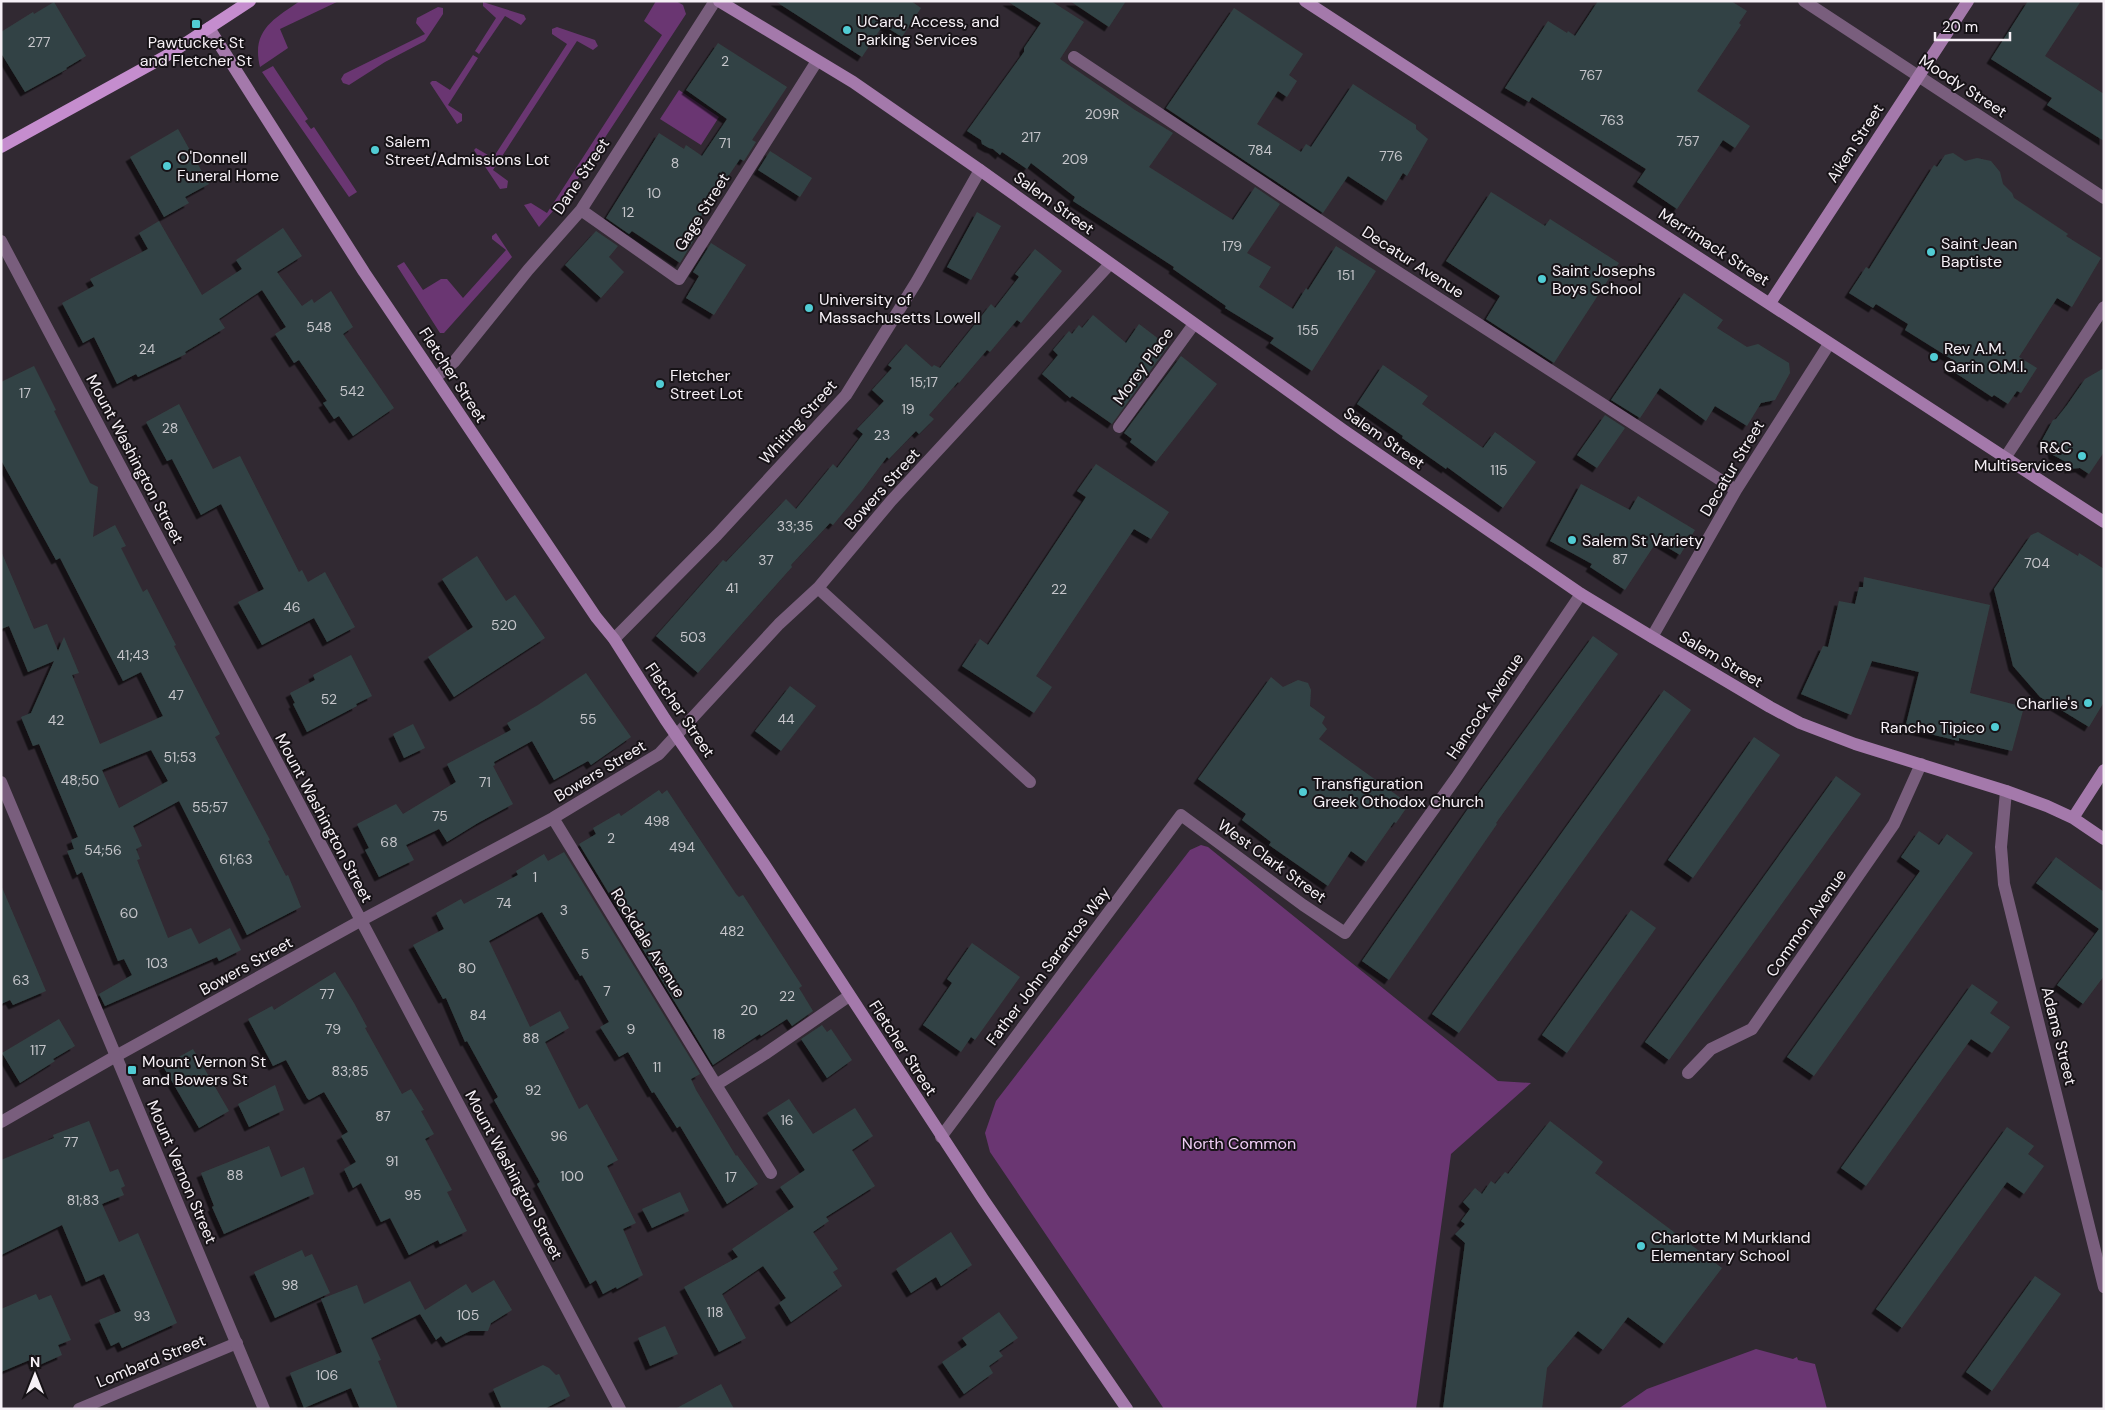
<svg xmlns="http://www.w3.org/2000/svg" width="2105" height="1410" font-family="'DM Sans',sans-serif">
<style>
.green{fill:#6a3672}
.building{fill:#334344;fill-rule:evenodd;filter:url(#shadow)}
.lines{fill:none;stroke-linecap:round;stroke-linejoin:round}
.minor{stroke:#795e7d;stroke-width:12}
.tertiary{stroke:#795e7d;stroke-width:12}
.secondary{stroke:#a479ab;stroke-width:12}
.primary{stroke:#c58dce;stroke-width:12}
.poi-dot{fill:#51ccd4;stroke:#171317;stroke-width:2}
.labels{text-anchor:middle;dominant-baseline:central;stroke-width:4;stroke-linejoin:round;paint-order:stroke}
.number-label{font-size:14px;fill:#c5c5ca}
.poi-label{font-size:16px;fill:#f6f0f6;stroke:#171317;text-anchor:start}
.street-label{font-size:16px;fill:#f6f0f6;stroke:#171317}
.park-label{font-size:16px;fill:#f0cef5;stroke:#171317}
</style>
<defs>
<filter id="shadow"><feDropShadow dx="-4.5" dy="4.5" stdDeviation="0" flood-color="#0009"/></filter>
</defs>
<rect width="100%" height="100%" fill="#312932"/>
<path class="green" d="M300,1h39l-59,28 8,19 -28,19c-9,-37 14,-48 40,-66z
M656,1h20l7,4 3,9 -118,180 -29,33 -15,-22 7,-2 16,10 115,-178 -18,-14z
M483,2l41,13 2,4 -5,6 -16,-9 -26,38 -4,-3 21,-33 -13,-12z
M438,7l5,1v6l-18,27 -40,21 -36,23 -6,-2 -2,-4 3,-5 81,-40 -9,-11 1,-5z
M557,27l38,13 3,6 -5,4 -16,-9 -84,129 15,11 -1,7 -7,1 -26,-39 2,-2 17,10 74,-114 -15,-10v-5z
M473,55l5,3 -30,47 14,9v7l-5,3 -27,-41 2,-2h4l14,9z
M273,66l35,53 -3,2 6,8 3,-2 43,65 -8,5 -87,-125z
M679,90l40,27 -18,28 -41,-26z
M496,233l16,24 -68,76h-4l-43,-67 7,-4 19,28 18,-11h6l16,19 43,-48 -14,-11v-3z
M1201,845l7,2 290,234 33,2 -80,71 -35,255h-252l-174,-257 -5,-19 11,-32 194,-251z
M1756,1349l37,10 4,-2 1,3 17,4 12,45h-209l29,-20z"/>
<path class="building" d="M775,1h136l10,7 -19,29 -19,-12 -21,32z
M1007,1h44l33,21 -24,37 75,51 38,23 -24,34 84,53 22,-33 25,17 -33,49 24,14 -12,20 34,22 13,-21 2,2 28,-44 40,25 -64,100 -42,-28 4,-5 -49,-30 1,-2 -53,-37 1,-2 -101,-66 2,-4 -44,-34 -4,6 -25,-17 -2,3 -7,-6 -4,-1 -7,-4 -1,-4 -14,-9 57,-79v-4l17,-25z
M1070,1h56l-17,26z
M1598,1h133l16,10 -8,12 2,2 -44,66 53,35 -15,22 -12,-8 -46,69 -40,-27 9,-13 -114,-72 -3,5 -24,-14 43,-67 19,12 1,-2 7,5z
M2028,1h53l-36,55 59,38v47l-57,-36 5,-7 -61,-39z
M54,2l32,54 -20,12 1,1 -42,23 -24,-39v-21l32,-20 1,2z
M1234,8l69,46 -14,21 8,6 -10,16 -9,-6 -21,33 44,28 5,-8 5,3 42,-63 63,41v4l12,10 -21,37 -4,-3 -17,28 -38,-25 -25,37 -157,-105z
M718,43l69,44 -35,53 4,2 -12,19 -4,-2 -49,72 6,4 -17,28 -48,-32 -3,3 -23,-16 53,-85 25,16 2,-4 16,11 25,-37 -41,-29z
M178,129l31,55 -24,13 4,6 -25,14 -34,-60z
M770,151l42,27 -12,19 -42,-27z
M1953,153l12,8 12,-3 14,3 9,11 3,12 9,9 2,5 54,36 -2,2 35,22 -29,49 -15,-9 -38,59 18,11 -16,25 -4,-2 -9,13 -14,-9 -2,2 -44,-29 5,-8 -48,-30 3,-6 -32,-20 -3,4 -24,-15 17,-26 3,2 65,-104 3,2 8,-12z
M1491,192l54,34 5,-7 69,44 -65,100 -68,-44 14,-23 -54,-35z
M977,212l24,14 -30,54 -24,-13z
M159,221l43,74 40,-26 -6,-9 47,-32 19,28 -25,16 25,34 10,-7 2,4 17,-12 22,36 -10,7 51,74 -41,28 -14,-20 -5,3 -11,-16 4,-2 -28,-41 -5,3 -19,-29 11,-7 -24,-37 -43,29 6,9 -40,24 1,2 -48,23 -2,-3 -19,10 -23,-47 -11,6 -21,-40 32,-17 -4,-7 58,-30 -9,-16z
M596,231l22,15 -9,11 15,15 -23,26 -36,-33z
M711,243l35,22 -32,50 -28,-17 13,-22 -6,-4z
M1035,249l27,22 -41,52 -4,-3 -27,32 -3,-2 -28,33 -1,-1 -29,33 5,4 -15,15 -3,-3 -27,28 -2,-2 -24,32 -30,36 -3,-2 -39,42 1,2 -94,106 -42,-37 67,-76 3,2 60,-63 10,10 37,-45 4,4 26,-34 -6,-5 27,-28 -12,-11 20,-22 -4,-3 18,-21 26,23 2,-2 6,3 51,-64 4,4 24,-31 -4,-3z
M1684,293l39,27 -6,8 30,19 11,-3 31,19 1,10 -15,27 -14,3 -14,23 -32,-20 -9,15 -46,-33 -20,30 -29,-18z
M1093,315l33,28 13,-19 29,22 -56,78 -40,-28 -2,2 -28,-24 16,-19 -5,-5 16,-19 3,3 7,-9 3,3z
M1181,356l36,28 -61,78 -26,-20 2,-3 -8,-6z
M1383,365l45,31 -6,8 61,44 12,-16 41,30 -33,46 -56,-41 -1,2 -44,-31 1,-2 -46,-32z
M34,366l22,44 -2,1 36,72 8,4 -5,50 22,-12 11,21 -5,2 22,44 4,-3 29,56 -2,1 46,88 -5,3 55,103 -2,1 18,35 2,-1 13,32 -54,28 -68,-134 -46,25 9,20 -6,3 4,10 -3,1 31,78 23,-10 8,16 31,-16 11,22 -22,11 -2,-4 -112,49 -6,-12 33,-19 -8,-16 -6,2 -36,-89 -5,3 -10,-24 7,-2 -3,-9 7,-3 -39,-93 -6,2 -12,-29 10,-4 23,-52 -26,11 -19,-46 -8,3v-78l33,78 13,-5 11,27 6,-14 15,36 -7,2 28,69 63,-28 -22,-44 -18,9 -63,-123 -4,2 -55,-100v-78zM151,750l17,31 -49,27 -17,-38z
M2104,368v84l-15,22 -9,-6 -11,1 -1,-6 -15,-8 -1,-5 -11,-8 12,-22 3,-1 11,-14 18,-26z
M179,404l34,65 27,-13 59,116 3,-2 6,12 17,-10 30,55 -28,15 -13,-24 -52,27 -24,-43 26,-13 -43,-85 -20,11 -29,-56 -5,2 -21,-39z
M1605,415l20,13 -28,40 -20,-13z
M1096,464l73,48 -18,27 -17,-10 -98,147 16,11 -18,26 -72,-47 18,-27 8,6 98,-148 -9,-6z
M1581,484l49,26 8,-14 57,34 -15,25 -23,-14 -32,49 -35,-23 2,-3 -42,-23z
M2038,532l40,24 1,-3 25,16v133l-15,25 -49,-30 -27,-31 -19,-77 37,-54z
M477,556l29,45 9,-6 30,43 -91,59 -26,-40 45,-30 -31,-48z
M1864,577l126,28 -20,88 54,14 -12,44 -53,-13v3l-54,-13 14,-56 -47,-11 -21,54 -50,-21 22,-48 5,1 11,-46 16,3 4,-17h4z
M1593,636l25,18 -122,169 1,1 -108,156 -27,-19 119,-171z
M351,655l21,41 -16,8 1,2 -50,26 -14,-28 2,-1 -5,-10 25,-13 -2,-5z
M586,673l45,64 -40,28 -3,-4 -34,19 -22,-39 -38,21 1,3 -2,1 20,38 -35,19 -31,19 -8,-13 -33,16 8,15 -35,17 -14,-27 4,-2 -12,-24 39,-20 7,10 53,-32 -9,-18 64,-34 -4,-7 31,-18z
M1271,677l12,10 15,-7 10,3 3,7 -1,16 15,11 -3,6 5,6 -8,10 90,65 -13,19 -2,-1 -28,40 -15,-11 -23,35 -59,-41 2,-3 -29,-22 4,-6 -48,-35z
M790,686l26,20 -35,45 -26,-20z
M1664,690l27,20 -232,323 -27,-19z
M413,724l12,24 -21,10 -11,-24z
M1754,737l26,18 -87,123 -25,-18z
M1836,776l25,18 -192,266 -24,-18z
M659,790l3,4 5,-4 69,104 3,3 4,-2 59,91 -3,2 14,23 -21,15 -5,-7 -26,17 -1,-2 -47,31 -134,-221 17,-10 -3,-6 26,-15 2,3z
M1919,831l20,14 8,-11 26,19 -159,223 -27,-19 133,-186 -19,-14z
M564,852l136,222 -9,5 5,11 40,66 1,-1 21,29 -31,20 -47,-78 -3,2 -23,-36 -2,1 -24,-41 -9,5 -19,-30 9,-5 -27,-47 -2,1 -38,-64 -53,29 41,86 30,-16 9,17 -24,14 34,67 8,-5 31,56 -11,6 1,2 28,55 -13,6 20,46 -26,14 -1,-2 -13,7 -7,-14 -6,4 -53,-100 3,-2 -46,-82 4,-3 -31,-56 -2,1 -19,-44 -3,1 -30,-54 31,-16 -8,-16 25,-14 3,5 54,-29 -2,-4 28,-17 4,7z
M2056,857l48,35v84l-21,28 -26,-19 42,-56 -63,-46z
M1,885l45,106 -33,14 -3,-5 -9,4z
M1631,910l25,18 -89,125 -25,-18z
M972,943l48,34 -45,63 -4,-3 -10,15 -38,-27 29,-42 -5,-4z
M335,972l19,31 13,24 -2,1 37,66 9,-5 13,21 -3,1 13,23 -9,5 27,51 -5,2 20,39 -27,13 -2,-4 -29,15 -19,-37 -9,4 -20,-39 -8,5 -9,-19 12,-7 -15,-26 7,-4 -24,-40 -15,8 -2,-2 -21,-38 -13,6 -25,-47 24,-13 2,4z
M1972,984l26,18 -8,11 20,14 -18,26 -21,-14 -105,147 -25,-18z
M59,1019l16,27 -22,13 2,2 -35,22 -18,-30z
M822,1025l5,7 4,-3 21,31 -25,18 -26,-39z
M193,1049l36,62 -30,17 -36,-62z
M275,1085l9,25 -35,17 -11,-23z
M789,1099l24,35 42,-26 18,28 -21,14 23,36 -49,31 3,4 -16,11 25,37 -5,3 9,14 -51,36 -12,-19 7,-5 -23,-32 -41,28 24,44 -27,14 -35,-65 54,-30 -6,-8 62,-42 -14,-20 25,-17 -38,-57z
M89,1121l21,51 8,-3 7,17 -4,2 3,7 -22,9 17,38 19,-9 39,90 -55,25 -3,-6 -8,4 -12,-26 22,-9 -17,-37 -18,8 -24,-57 -61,30v-95l53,-22 -1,-3z
M1550,1121l53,41 -8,11 127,95 -58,76 -36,-27 -25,33 -25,-19 -31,37 -5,41h-99l22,-166 -10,-9 10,-10 -4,-3 9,-12 -7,-7 12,-14 7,6 9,-13 4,3 10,-12 3,2z
M2007,1127l27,19 -6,8 16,12 -20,28 -17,-12 -105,146 -26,-19z
M269,1146l12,31 23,-10 10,27 -90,40 -12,-27 2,-1 -13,-33z
M680,1192l9,19 -37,17 -10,-19z
M951,1232l21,33 -31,21 -5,-9 -25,16 -15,-24z
M302,1250l3,7 7,-3 18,39 -55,25 -21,-46z
M2035,1276l26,18 -69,97 -26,-19z
M494,1280l18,30 -21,13 -3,8h-18l-24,12 -5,-7 -5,4 -16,-26 -49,24 10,22 -3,1 20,48h-38l-9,-21 -47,20 -14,-35 52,-21 -21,-53 36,-14 7,19 46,-23 15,29 41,-26 6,9z
M36,1294l3,6 12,-5 20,45 -13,5 4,10 -27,12 -3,-8 -31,13v-63z
M999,1312l19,26 -19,13 4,5 -14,10 4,7 -29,21 -22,-32 25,-17 -5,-7z
M665,1326l13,28 -28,12 -12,-28z
M543,1365l6,3 7,7 3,-1 11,22 -26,13h-42l-9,-20z
M721,1384l13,25h-59z"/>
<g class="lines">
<path class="minor" d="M1804,1l300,197
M1074,57l302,201 360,232
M581,210l98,69 138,-218
M1,241l619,1168
M436,377l18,-15 74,-92 53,-60 134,-209
M1119,427l75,-103
M2005,458l99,-151
M818,588l212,194
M1652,637l84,-147 93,-146
M614,639l103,-104 129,-140 71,-114 63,-111
M553,818l163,267 49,-31 84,-58
M1688,1073l23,-24 41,-20 142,-205 27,-60
M716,1085l55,88
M1,1122l115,-66 244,-135 193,-103 106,-64 120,-130 39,-36 73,-87 219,-237
M941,1137l240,-322 122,90 42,28 111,-155 125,-184
M79,1409l158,-66"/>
<path class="tertiary" d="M1,782l263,627
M2006,791l-5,56 3,37 100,403"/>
<path class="secondary" d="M719,1l134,81 127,88 363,260 238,164 71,43 118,70 30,16 55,21 151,47 41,15 26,12 31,21
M1305,1l799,521
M209,28l155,244 232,345 18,22 51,80 99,145 219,335 144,210
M1770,303l198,-302
M2073,818l31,-48"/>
<path class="primary" d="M1,147l165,-91 84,-55"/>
</g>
<g class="poi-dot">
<rect x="191" y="19" width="10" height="10" rx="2.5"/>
<circle cx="847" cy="30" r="5"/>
<circle cx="375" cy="150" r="5"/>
<circle cx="167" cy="166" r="5"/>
<circle cx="1931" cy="252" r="5"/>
<circle cx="1542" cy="279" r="5"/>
<circle cx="809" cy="308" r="5"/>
<circle cx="1934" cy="357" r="5"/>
<circle cx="660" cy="384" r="5"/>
<circle cx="2082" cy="456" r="5"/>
<circle cx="1572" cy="540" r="5"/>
<circle cx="2088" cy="703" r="5"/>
<circle cx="1995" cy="727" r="5"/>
<circle cx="1303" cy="792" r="5"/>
<rect x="127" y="1065" width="10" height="10" rx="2.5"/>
<circle cx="1641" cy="1246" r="5"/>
</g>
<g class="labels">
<g class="number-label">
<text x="39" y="42">277</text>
<text x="725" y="61">2</text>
<text x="1591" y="75">767</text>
<text x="1102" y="114">209R</text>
<text x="1612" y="120">763</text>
<text x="1031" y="137">217</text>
<text x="1688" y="141">757</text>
<text x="725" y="143">71</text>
<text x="1260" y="150">784</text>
<text x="1391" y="156">776</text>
<text x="1075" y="159">209</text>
<text x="675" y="163">8</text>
<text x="654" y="193">10</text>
<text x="628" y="212">12</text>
<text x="1232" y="246">179</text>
<text x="1346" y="275">151</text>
<text x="319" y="327">548</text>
<text x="1308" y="330">155</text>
<text x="147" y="349">24</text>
<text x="924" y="382">15;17</text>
<text x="352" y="391">542</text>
<text x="25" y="393">17</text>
<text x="908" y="409">19</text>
<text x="170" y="428">28</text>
<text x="882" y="435">23</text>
<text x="1499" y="470">115</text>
<text x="795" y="526">33;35</text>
<text x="1620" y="559">87</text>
<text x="766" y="560">37</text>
<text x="2037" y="563">704</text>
<text x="732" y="588">41</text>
<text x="1059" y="589">22</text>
<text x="292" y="607">46</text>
<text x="504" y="625">520</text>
<text x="693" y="637">503</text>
<text x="133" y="655">41;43</text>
<text x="176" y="695">47</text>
<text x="329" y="699">52</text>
<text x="588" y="719">55</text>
<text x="786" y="719">44</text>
<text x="56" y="720">42</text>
<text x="180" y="757">51;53</text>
<text x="80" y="780">48;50</text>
<text x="485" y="782">71</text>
<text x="210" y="807">55;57</text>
<text x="440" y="816">75</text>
<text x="657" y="821">498</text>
<text x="611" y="838">2</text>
<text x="389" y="842">68</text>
<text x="682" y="847">494</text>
<text x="103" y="850">54;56</text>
<text x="236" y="859">61;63</text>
<text x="535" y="877">1</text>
<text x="504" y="903">74</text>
<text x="564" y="910">3</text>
<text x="129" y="913">60</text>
<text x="732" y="931">482</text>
<text x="585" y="954">5</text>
<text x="157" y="963">103</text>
<text x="467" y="968">80</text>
<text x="21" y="980">63</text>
<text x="607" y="991">7</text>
<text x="327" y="994">77</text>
<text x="787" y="996">22</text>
<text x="749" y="1010">20</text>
<text x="478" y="1015">84</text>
<text x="333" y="1029">79</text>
<text x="631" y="1029">9</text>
<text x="719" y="1034">18</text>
<text x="531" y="1038">88</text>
<text x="38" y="1050">117</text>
<text x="657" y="1067">11</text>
<text x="350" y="1071">83;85</text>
<text x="533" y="1090">92</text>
<text x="383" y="1116">87</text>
<text x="787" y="1120">16</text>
<text x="559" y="1136">96</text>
<text x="71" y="1142">77</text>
<text x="392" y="1161">91</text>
<text x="235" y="1175">88</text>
<text x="572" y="1176">100</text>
<text x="731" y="1177">17</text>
<text x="413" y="1195">95</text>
<text x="83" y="1200">81;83</text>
<text x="290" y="1285">98</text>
<text x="715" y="1312">118</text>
<text x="468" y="1315">105</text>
<text x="142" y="1316">93</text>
<text x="327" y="1375">106</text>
</g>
<g class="poi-label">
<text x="857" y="21">UCard, Access, and<tspan x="857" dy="18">Parking Services</tspan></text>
<text x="196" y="42" text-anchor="middle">Pawtucket St<tspan x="196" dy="18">and Fletcher St</tspan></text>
<text x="385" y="141">Salem<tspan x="385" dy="18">Street/Admissions Lot</tspan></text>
<text x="177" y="157">O'Donnell<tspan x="177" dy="18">Funeral Home</tspan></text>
<text x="1941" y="243">Saint Jean<tspan x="1941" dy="18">Baptiste</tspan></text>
<text x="1552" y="270">Saint Josephs<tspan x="1552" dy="18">Boys School</tspan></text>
<text x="819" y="299">University of<tspan x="819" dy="18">Massachusetts Lowell</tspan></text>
<text x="1944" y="348">Rev A.M.<tspan x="1944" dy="18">Garin O.M.I.</tspan></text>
<text x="670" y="375">Fletcher<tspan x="670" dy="18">Street Lot</tspan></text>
<text x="2072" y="447" text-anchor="end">R&amp;C<tspan x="2072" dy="18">Multiservices</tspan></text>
<text x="1582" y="540">Salem St Variety</text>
<text x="2078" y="703" text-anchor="end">Charlie's</text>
<text x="1985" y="727" text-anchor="end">Rancho Tipico</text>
<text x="1313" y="783">Transfiguration<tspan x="1313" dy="18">Greek Othodox Church</tspan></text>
<text x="142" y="1061">Mount Vernon St<tspan x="142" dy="18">and Bowers St</tspan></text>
<text x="1651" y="1237">Charlotte M Murkland<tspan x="1651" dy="18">Elementary School</tspan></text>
</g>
<g class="street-label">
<text transform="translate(1963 86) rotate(33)">Moody Street</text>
<text transform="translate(1855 143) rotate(-57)">Aiken Street</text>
<text transform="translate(581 176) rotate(-56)">Dane Street</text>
<text transform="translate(1054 203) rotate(36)">Salem Street</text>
<text transform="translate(702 212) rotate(-58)">Gage Street</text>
<text transform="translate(1714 247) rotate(33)">Merrimack Street</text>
<text transform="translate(1413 262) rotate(33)">Decatur Avenue</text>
<text transform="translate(1143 366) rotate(-54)">Morey Place</text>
<text transform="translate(453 375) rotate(57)">Fletcher Street</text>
<text transform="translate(798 422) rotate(-48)">Whiting Street</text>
<text transform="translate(1384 438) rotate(35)">Salem Street</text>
<text transform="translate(135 459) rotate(62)">Mount Washington Street</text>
<text transform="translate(1732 468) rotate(-59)">Decatur Street</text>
<text transform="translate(882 489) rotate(-48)">Bowers Street</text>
<text transform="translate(1721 659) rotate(31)">Salem Street</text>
<text transform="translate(1485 706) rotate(-56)">Hancock Avenue</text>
<text transform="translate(680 710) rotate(56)">Fletcher Street</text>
<text transform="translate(600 771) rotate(-31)">Bowers Street</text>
<text transform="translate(324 818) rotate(62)">Mount Washington Street</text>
<text transform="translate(1272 861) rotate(36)">West Clark Street</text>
<text transform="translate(1806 923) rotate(-55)">Common Avenue</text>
<text transform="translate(648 943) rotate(58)">Rockdale Avenue</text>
<text transform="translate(246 966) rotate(-29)">Bowers Street</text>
<text transform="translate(1048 966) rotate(-53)">Father John Sarantos Way</text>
<text transform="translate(2059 1036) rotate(76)">Adams Street</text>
<text transform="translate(903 1048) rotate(57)">Fletcher Street</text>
<text transform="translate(182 1172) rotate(67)">Mount Vernon Street</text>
<text transform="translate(514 1175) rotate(62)">Mount Washington Street</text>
<text transform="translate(151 1361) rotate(-22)">Lombard Street</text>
</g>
<g class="park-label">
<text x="1239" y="1143">North Common</text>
</g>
</g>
<rect width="2105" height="1410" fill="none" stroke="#f6f0f6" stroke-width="5"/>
<g transform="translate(35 1375)" stroke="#171317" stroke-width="4" paint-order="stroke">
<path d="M0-4L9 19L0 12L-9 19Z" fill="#f6f0f6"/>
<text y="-8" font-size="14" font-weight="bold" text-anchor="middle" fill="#f6f0f6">N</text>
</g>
<path d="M1935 32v8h75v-8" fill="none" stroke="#f6f0f6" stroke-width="2.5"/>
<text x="1942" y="32" font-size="15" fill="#f6f0f6" stroke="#171317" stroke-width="4" paint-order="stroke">20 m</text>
</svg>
